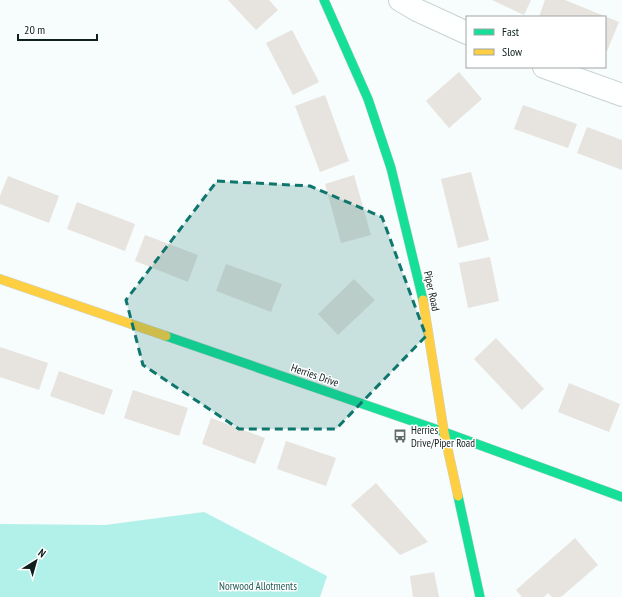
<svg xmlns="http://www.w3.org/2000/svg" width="622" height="597" font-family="'PT Sans Narrow',sans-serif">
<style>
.green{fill:#b2f0ea}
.building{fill:#e7e3df}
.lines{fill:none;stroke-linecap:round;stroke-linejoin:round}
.street-casing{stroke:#c8d2d2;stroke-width:24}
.fast-casing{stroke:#c8d2d2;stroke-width:10}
.slow-casing{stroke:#c8d2d2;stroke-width:10}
.street{stroke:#feffff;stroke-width:22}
.fast{stroke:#16e098;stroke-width:9}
.slow{stroke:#ffcf43;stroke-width:9}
.marked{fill:#0f766e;fill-opacity:0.2;stroke:#0f766e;stroke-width:3;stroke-dasharray:8 5;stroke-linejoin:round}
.labels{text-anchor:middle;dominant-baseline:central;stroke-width:3;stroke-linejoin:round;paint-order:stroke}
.street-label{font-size:11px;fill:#0f1f1e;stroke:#fff}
.poi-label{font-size:11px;fill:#0f1f1e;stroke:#fff;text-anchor:start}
.park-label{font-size:11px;fill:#205b56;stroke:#fff}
</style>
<rect width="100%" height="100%" fill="#f7fcfc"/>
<path class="green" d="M204,512l123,64 -7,21h-320v-73l105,1z"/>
<path class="building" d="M228,0h41l9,10 -22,20z
M492,0h39l-7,15z
M545,0h20l54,22 -12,29 -2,-1v-33h-66z
M292,30l27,52 -26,13 -27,-52z
M459,72l23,27 -33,29 -23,-27z
M325,95l24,66 -29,11 -25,-66z
M523,105l54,19 -9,24 -54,-19z
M587,127l35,13v30l-45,-17z
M471,172l18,68 -31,8 -17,-69z
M354,175l17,60 -30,8 -16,-59z
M8,176l51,20 -10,27 -49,-19v-8z
M77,202l58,22 -10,27 -58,-22z
M145,235l53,20 -10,27 -53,-21z
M490,257l9,44 -31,7 -9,-45z
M226,264l56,20 -11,28 -55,-21z
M354,279l21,21 -37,35 -20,-21z
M496,338l48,51 -22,21 -48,-51z
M0,347l48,16 -9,27 -39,-13z
M59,371l54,19 -9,25 -54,-19z
M569,383l51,21 -11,28 -51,-20z
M133,390l55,18 -9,28 -55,-18z
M211,418l54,20 -10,26 -53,-20z
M286,441l50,17 -10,28 -49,-17z
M376,483l52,59 -28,13 -49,-50z
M575,538l23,27 -37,32h-9l-4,-4 -4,4h-22l-6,-7z
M434,572l5,25h-26l-3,-21z"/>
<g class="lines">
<g class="street-casing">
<path id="street" d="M400,0l17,10 50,23
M544,67l78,28"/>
</g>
<g class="fast-casing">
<path id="fast" d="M324,0l44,99 23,69 32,132
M166,336l278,96 178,65
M458,496l22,101"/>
</g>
<g class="slow-casing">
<path id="slow" d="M0,279l166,57
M423,300l21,132 14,64"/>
</g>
<use href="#street" class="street"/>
<use href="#fast" class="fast"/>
<use href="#slow" class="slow"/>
</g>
<path class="marked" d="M217,181l93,5 72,31 44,119 -90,93h-97l-96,-64 -17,-65z"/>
<defs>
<g id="bus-bare" transform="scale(1.08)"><path d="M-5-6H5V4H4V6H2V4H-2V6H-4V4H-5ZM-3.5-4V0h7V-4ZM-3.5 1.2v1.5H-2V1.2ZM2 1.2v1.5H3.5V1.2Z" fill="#606c6c" stroke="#fff" stroke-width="2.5" paint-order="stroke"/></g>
</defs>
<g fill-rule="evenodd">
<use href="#bus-bare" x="400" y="436"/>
</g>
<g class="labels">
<g class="street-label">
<text transform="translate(432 291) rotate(78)">Piper Road</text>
<text transform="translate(315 375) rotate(19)">Herries Drive</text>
</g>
<g class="poi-label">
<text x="411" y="430">Herries<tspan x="411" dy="13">Drive/Piper Road</tspan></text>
</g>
<g class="park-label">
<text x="258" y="586">Norwood Allotments</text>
</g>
</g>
<rect x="466" y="16" width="140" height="52" fill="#ffffff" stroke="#9fa5a5"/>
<rect x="474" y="29" width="20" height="6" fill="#16e098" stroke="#9fa5a5"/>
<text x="502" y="36" font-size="12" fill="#0f1f1e">Fast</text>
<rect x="474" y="49" width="20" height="6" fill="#ffcf43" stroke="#9fa5a5"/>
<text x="502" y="56" font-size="12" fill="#0f1f1e">Slow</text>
<g transform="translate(36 561) rotate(37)" stroke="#ffffff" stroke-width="3" paint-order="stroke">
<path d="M0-3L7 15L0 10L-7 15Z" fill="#0f1f1e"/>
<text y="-6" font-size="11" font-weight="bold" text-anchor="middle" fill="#0f1f1e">N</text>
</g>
<path d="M18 34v6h79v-6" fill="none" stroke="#0f1f1e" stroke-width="2"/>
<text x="24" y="34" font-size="12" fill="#0f1f1e" stroke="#ffffff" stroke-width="3" paint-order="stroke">20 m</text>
</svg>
